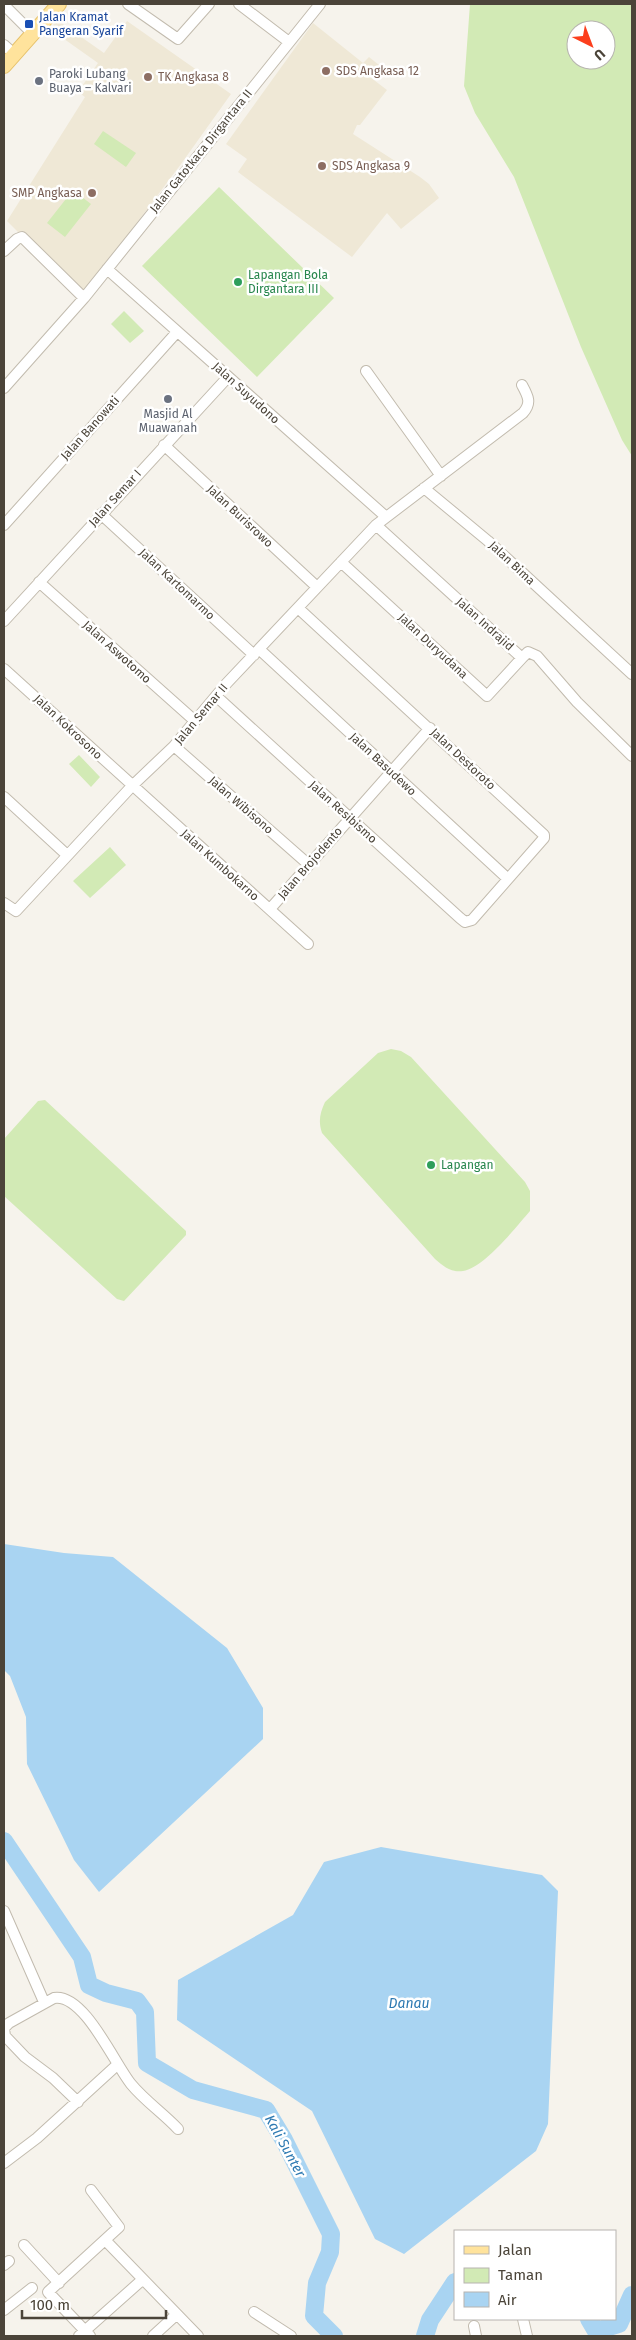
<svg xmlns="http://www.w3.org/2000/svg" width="636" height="2340" font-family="'Fira Sans',sans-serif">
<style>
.education{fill:#efe8d6}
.green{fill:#d2eab5;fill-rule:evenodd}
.water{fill:#a9d4f2}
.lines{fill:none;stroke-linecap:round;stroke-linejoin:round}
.river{stroke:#a9d4f2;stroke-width:18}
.minor-casing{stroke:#c2bbae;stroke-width:12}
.major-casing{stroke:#e6c16a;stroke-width:16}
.minor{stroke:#fff;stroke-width:10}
.major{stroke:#ffe39c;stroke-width:14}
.transit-dot{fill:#1a4fb4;stroke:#fff;stroke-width:2}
.education-dot{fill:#8d6e63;stroke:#fff;stroke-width:2}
.worship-dot{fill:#6b7280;stroke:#fff;stroke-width:2}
.leisure-dot{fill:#2e9e5b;stroke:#fff;stroke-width:2}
.labels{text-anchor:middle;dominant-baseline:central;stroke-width:5;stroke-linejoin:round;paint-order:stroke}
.transit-label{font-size:12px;fill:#164399;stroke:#fff;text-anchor:start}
.education-label{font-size:12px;fill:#785e54;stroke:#fff;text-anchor:start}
.worship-label{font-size:12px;fill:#5b616d;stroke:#fff;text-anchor:start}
.street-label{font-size:12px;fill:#4b4439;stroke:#fff}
.leisure-label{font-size:12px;fill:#27864d;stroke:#fff;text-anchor:start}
.water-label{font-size:14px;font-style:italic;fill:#2e7ab2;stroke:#fff}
</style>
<rect width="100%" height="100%" fill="#f6f3ec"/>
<path class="education" d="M57,20l47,33 23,-32 104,73 -50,70 -99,132 -75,-75 78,-124 -7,-5 20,-29 -48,-34z
M313,23l50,40 6,-6 10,8 -9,12 17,13 -27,35h-3l-4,9 67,43 9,7 10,14 -38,31 -14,-16 -35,44 -114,-85 9,-13 -21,-15z"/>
<path class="green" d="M470,4h162v452l-10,-16 -41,-93 -67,-170 -39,-64 -11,-27zM576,30h30v30h-30z
M103,131l33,22 -10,14 -32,-23z
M219,187l115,111 -77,79 -115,-111z
M73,190l18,14 -26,33 -18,-14z
M124,311l20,20 -14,12 -19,-19z
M79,755l21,22 -9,10 -22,-23z
M110,847l16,18 -36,33 -17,-17z
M391,1049l10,2 10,6 114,125 5,9v20c-14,16 -46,57 -67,60 -12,2 -20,-5 -28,-12l-113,-126c-4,-12 -2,-20 3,-31l53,-49z
M45,1100l141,131v4l-62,66 -7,-2 -113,-103v-57l34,-38z"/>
<path class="water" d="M4,1544l60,9 49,4 114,91 36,60v31l-164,153 -25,-32 -47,-96 -1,-47 -16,-41 -6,-6z
M381,1847l161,28 16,16 -10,233 -12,27 -132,103 -29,-15 -63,-128 -135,-91 1,-40 115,-65 31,-53z"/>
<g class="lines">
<path class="river" d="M4,1841l78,116 7,28 17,8 31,8 8,11 2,51 46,27 73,20 18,30 47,94 -1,18 -13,31 -3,33 20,20
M589,2319l7,12 23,-7 13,-29
M425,2336l5,-16 25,-38"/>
<g class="minor-casing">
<path id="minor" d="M128,4l50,35 31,-35
M239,4l50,38
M4,5l28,28
M4,45l10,9
M4,251l13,-12 5,-2 62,61
M107,269l278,247
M366,371l75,105
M4,388l80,-90 236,-294
M164,445l153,142
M424,488l64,53 144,133
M101,514l153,141
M4,525l173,-193
M376,525l146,133 6,-6 9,4 40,46 55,54
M341,562l146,134 35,-38
M39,582l156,139
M4,621l224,-244
M259,649l248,229
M4,669l304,275
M216,696l244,222 5,4 7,-2 72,-82v-3l-246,-227
M174,746l134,118
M4,797l63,58
M4,903l12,8 116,-125 42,-40 52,-62 150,-159 147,-112c9,-10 5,-17 -1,-28
M270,909l160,-181
M4,1911l40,91
M78,2102l-25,-24 -28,-21 -20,-21 -1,-8 5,-5 45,-25c30,-5 60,65 77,86 14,17 32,29 47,45
M4,2163l33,-25 80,-73
M106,2241l92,95
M24,2245l35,38
M4,2265l5,-4
M4,2310l28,-22
M254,2312l37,24
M523,2319l4,17
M474,2326l2,10
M79,2336l63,-56
M90,2336l-42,-44 71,-65 -28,-37
M153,2336l23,-21"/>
</g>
<g class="major-casing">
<path id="major" d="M4,66l55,-62"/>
</g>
<use href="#minor" class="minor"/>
<use href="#major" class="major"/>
</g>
<rect class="transit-dot" x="24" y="19" width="10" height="10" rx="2.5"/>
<g class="education-dot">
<circle cx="326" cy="71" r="5"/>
<circle cx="148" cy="77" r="5"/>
<circle cx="322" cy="166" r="5"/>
<circle cx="92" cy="193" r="5"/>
</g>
<g class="worship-dot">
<circle cx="39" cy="81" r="5"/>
<circle cx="168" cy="399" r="5"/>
</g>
<g class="leisure-dot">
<circle cx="238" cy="282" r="5"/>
<circle cx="431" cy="1165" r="5"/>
</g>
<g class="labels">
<g class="transit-label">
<text x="39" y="17">Jalan Kramat<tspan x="39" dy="14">Pangeran Syarif</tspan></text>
</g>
<g class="education-label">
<text x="336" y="71">SDS Angkasa 12</text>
<text x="158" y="77">TK Angkasa 8</text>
<text x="332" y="166">SDS Angkasa 9</text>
<text x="82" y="193" text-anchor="end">SMP Angkasa</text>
</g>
<g class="worship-label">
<text x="49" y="74">Paroki Lubang<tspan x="49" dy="14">Buaya – Kalvari</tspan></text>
<text x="168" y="414" text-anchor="middle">Masjid Al<tspan x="168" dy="14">Muawanah</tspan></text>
</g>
<g class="street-label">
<text transform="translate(201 151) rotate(-51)">Jalan Gatotkaca Dirgantara II</text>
<text transform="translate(246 393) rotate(42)">Jalan Suyudono</text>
<text transform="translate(90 428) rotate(-48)">Jalan Banowati</text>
<text transform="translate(115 498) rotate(-48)">Jalan Semar I</text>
<text transform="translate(240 516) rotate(43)">Jalan Burisrowo</text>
<text transform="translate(512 563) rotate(43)">Jalan Bima</text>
<text transform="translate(177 584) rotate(43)">Jalan Kartomarmo</text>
<text transform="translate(485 624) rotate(42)">Jalan Indrajid</text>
<text transform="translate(433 646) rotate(43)">Jalan Duryudana</text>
<text transform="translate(117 652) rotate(42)">Jalan Aswotomo</text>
<text transform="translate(201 714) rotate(-50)">Jalan Semar II</text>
<text transform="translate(68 727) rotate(43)">Jalan Kokrosono</text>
<text transform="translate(463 759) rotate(43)">Jalan Destoroto</text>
<text transform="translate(383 764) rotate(43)">Jalan Basudewo</text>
<text transform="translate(241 805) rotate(41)">Jalan Wibisono</text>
<text transform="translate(343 812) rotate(42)">Jalan Resibismo</text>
<text transform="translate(310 863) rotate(-49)">Jalan Brojodento</text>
<text transform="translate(220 865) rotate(42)">Jalan Kumbokarno</text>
</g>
<g class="leisure-label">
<text x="248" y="275">Lapangan Bola<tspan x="248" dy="14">Dirgantara III</tspan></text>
<text x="441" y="1165">Lapangan</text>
</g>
<g class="water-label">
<text x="409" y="2003">Danau</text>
<text transform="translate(285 2146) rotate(61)">Kali Sunter</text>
</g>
</g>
<rect width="636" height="2340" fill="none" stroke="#4b4439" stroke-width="10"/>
<rect x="454" y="2230" width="162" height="90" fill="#ffffff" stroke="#b7b4b0"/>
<rect x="464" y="2246" width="25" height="8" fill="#ffe39c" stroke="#b7b4b0"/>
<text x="498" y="2255" font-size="15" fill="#4b4439">Jalan</text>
<rect x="464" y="2268" width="25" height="15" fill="#d2eab5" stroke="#b7b4b0"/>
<text x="498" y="2280" font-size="15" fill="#4b4439">Taman</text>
<rect x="464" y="2292" width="25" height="15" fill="#a9d4f2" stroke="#b7b4b0"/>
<text x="498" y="2305" font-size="15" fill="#4b4439">Air</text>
<g transform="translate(591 45) rotate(138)"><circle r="24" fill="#ffffff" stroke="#b7b4b0"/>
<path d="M0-4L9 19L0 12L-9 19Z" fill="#fc3f1d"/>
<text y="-8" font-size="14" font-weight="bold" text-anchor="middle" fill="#4b4439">U</text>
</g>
<path d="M22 2310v8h144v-8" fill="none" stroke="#4b4439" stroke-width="2.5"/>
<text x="30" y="2310" font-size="15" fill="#4b4439" stroke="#ffffff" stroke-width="4" paint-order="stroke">100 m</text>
</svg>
